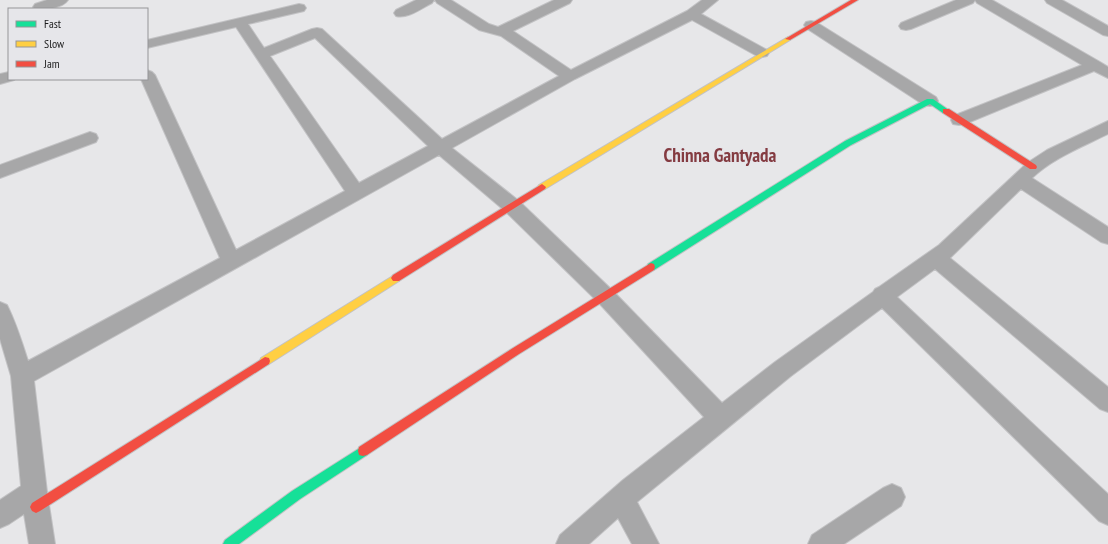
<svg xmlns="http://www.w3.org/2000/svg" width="1108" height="544" font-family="'PT Sans Narrow',sans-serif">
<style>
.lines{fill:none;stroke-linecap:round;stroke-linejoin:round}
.street-casing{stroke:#c2c2c4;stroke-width:2}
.fast-casing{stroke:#c2c2c4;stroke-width:2}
.slow-casing{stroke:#c2c2c4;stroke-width:2}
.jam-casing{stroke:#c2c2c4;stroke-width:2}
.street{fill:#a7a7a8;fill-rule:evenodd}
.fast{fill:#16e098;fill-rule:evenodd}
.slow{fill:#ffcf43;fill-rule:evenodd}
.jam{fill:#f24e42;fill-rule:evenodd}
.labels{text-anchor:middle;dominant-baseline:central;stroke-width:3;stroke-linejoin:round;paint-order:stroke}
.district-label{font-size:19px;font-weight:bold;fill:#843b41;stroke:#e6e6ea}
</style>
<rect width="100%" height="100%" fill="#e7e7e9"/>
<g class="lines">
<g class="street-casing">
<path id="street" d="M47,0h21c-6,9 -24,9 -33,9l-2,-2 2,-3z
M416,0h18l-2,3c-10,5 -24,16 -36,13l-2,-3 2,-3z
M435,0h16l38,24 9,3 56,-27h18l-2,3 -57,28 58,39 116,-59 15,-11h16l-17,14 66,36 2,3 -2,3 -5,1 -5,-1 -65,-36 -117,59 -123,69 67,53 93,89 110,113 53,-41 98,-70 2,-3 4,-2 60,-42 88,-82 20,-13 61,-29v13c-26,13 -55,24 -76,44l76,49v17l-7,-2 -80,-53 -71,69 158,129v25l-8,-3 -165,-140 -38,28 211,197v31l-9,-4 -217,-213 -91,68 -154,126 22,42h-27l-14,-26 -29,26h-33l4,-9 63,-55 81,-63 -106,-115 -93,-91 -66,-56 -405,226 13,111 8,52h-26l-5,-30 -15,10 -9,4v-28l21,-14 -10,-110 -11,-37v-37l7,3c9,18 15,37 21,56l192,-103 -79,-179h6v-9l5,2 3,3 81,175 109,-59 -109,-164 -89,21v-8l152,-36 5,1 2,3 -2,3 -56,13 16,24 48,-19 5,-1 5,1 120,110 117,-63 -58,-40 -22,-6 -42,-27zM315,38l113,108 -69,37 -89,-127z
M956,0h19l-2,3 -62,26 -5,1 -5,-1 -2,-3 2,-3z
M975,0h17l108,62 8,5v11l-14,-7 -129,53 -6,1 -6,-1 -2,-4 2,-4 129,-51 -105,-62z
M1045,0h17l46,26v10l-5,-1 -56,-32z
M811,21l5,1 120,75 2,4 -2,4 -6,1 -6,-1 -118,-77 -2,-3 2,-3z
M9,72v7h6l-1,1 -14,4v-10z
M90,132l6,2 2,4 -2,4 -96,36v-13z
M892,484l9,4 4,9 -4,9 -57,38h-36l4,-9 71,-47z"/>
</g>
<g class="fast-casing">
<path id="fast" d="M927,99h6l17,12 -1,2h-6l-13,-9 -79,41 -197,125h-6l-1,-3 1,-3 197,-123z
M363,446l4,1 1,4 -1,4 -67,44 -61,45h-16l2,-4 67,-49z"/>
</g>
<g class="slow-casing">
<path id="slow" d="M788,37l2,1v2l-245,149h-6l-1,-2 1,-2z
M396,274l3,1 2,3 -2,3 -130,83 -4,1 -4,-1 -1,-3 1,-3z"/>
</g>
<g class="jam-casing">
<path id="jam" d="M851,0h7l-68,40 -5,-1z
M943,109h6l87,56 1,2 -1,2h-6l-87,-56z
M542,184l4,3 -1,2 -146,92h-6l-2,-3 2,-3z
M651,263l3,1 1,3 -1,3 -135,84 -152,101 -4,1 -4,-1 -1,-4 1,-4 154,-99z
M265,357l4,1 1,3 -1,3 -229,147 -4,2 -4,-2 -2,-4 2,-4z"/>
</g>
<use href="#street" class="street"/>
<use href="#fast" class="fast"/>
<use href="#slow" class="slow"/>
<use href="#jam" class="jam"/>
</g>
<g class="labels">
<g class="district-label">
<text x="720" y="155">Chinna Gantyada</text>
</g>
</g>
<rect x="8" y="8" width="140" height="72" fill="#e6e6ea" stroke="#959598"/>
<rect x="16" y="21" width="20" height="6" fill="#16e098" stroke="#959598"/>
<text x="44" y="28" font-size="12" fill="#1b1b1c">Fast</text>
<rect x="16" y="41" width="20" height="6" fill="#ffcf43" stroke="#959598"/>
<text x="44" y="48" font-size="12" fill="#1b1b1c">Slow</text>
<rect x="16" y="61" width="20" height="6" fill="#f24e42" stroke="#959598"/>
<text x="44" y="68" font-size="12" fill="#1b1b1c">Jam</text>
</svg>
